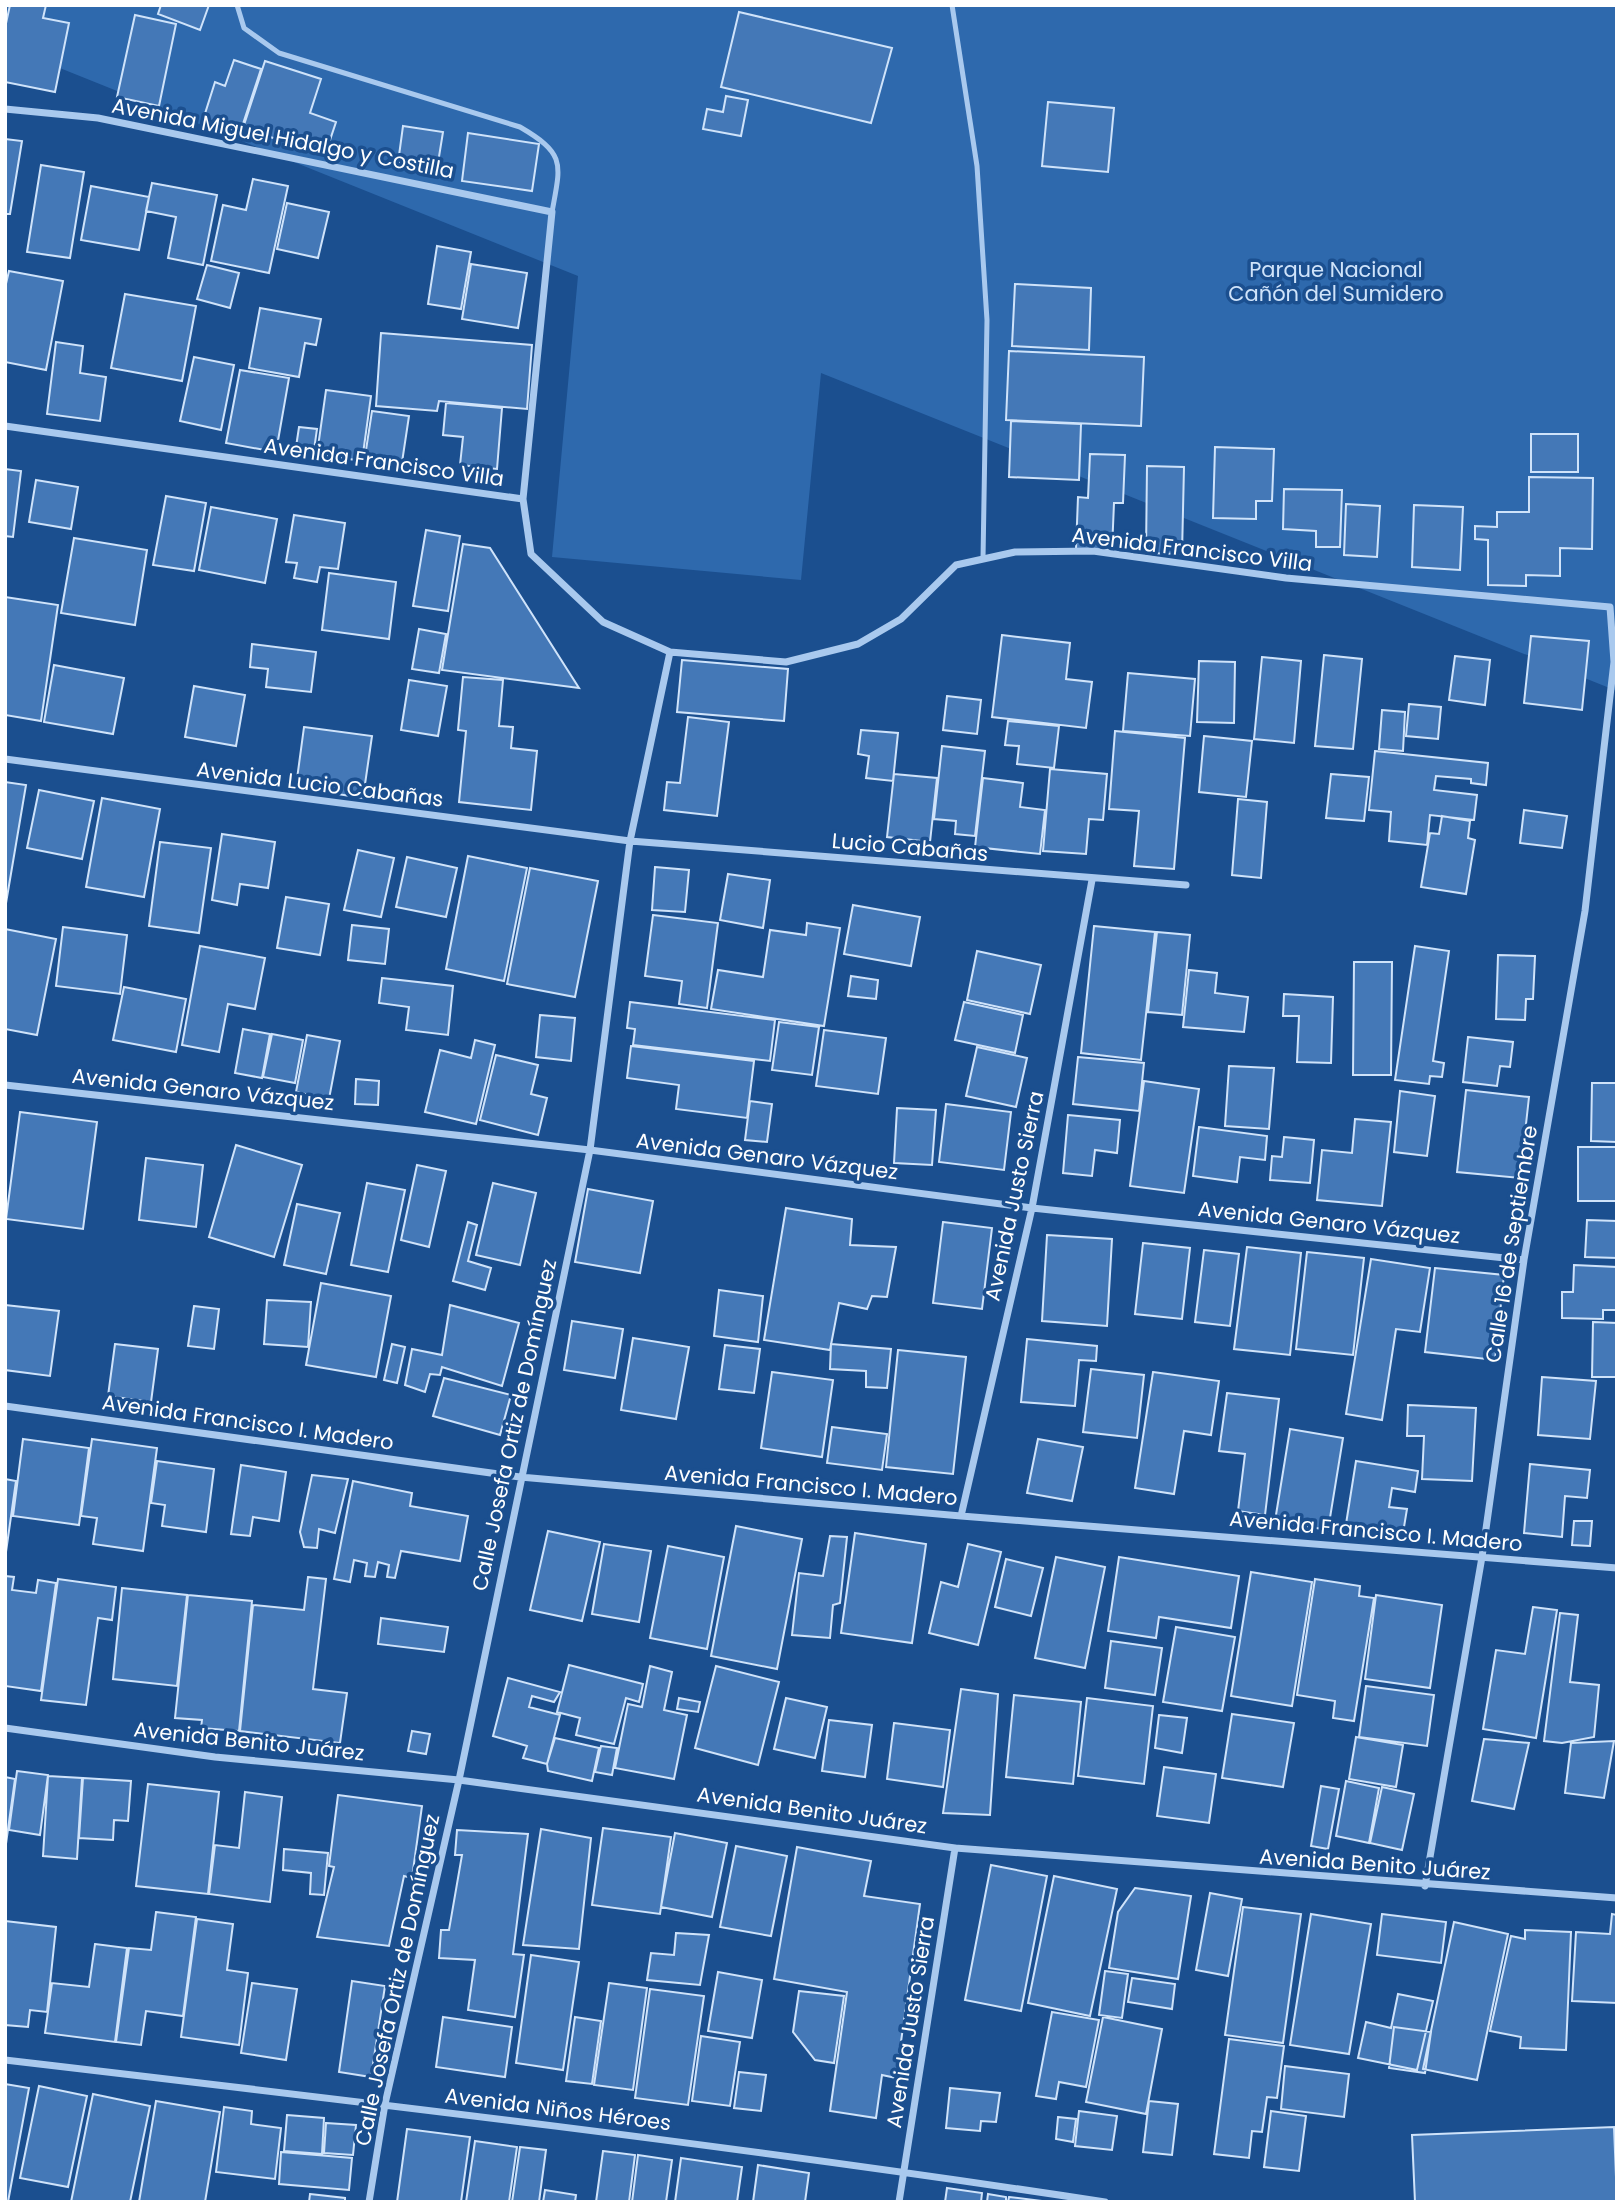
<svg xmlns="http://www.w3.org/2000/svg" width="1622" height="2207" font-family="Poppins,sans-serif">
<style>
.green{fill:#2e69ad}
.building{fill:#4478b7;stroke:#cfe3fa;stroke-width:2}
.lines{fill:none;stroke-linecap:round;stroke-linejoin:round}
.lane{stroke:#a9c9ee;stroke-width:5}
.street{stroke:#a9c9ee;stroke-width:7}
.labels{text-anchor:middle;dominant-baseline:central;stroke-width:7;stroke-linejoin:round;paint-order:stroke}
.street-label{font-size:21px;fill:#fff;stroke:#1b4f8f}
.park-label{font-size:21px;fill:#cfe3fa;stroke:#1b4f8f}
</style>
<rect width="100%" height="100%" fill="#1b4f8f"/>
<path class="green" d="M5,5h1612v686l-796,-318 -20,207 -249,-23 26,-281 -573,-230z"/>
<path class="building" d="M10,5h36l-3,13 26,5 -14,69 -50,-10v-54z
M161,5h48l-9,25 -42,-16z
M739,12l153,36 -21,75 -150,-36z
M135,15l41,9 -17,82 -42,-9z
M234,60l27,9 -21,64 -37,-13 12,-38 10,4z
M265,61l56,18 -11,34 26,9 -11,33 -82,-27z
M726,96l22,4 -7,36 -38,-7 4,-20 16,3z
M1048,102l66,6 -6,64 -66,-6z
M403,126l40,6 -6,37 -39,-6z
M468,133l71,11 -7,47 -70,-10z
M5,139l17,2 -12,73h-5z
M41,165l43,7 -14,86 -43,-6z
M253,179l35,7 -19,87 -58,-12 12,-56 23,5z
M152,183l65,12 -14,70 -35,-7 8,-41 -30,-6z
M91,186l58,11 -10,53 -58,-10z
M287,203l42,9 -11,46 -41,-9z
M437,246l34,6 -10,57 -33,-5z
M471,264l56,9 -9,55 -56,-9z
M207,265l32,8 -9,35 -33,-9z
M9,271l54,10 -17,89 -41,-8v-74z
M1015,284l76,4 -2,62 -77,-4z
M125,294l71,12 -14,75 -71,-13z
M260,308l61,11 -5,26 -11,-2 -6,34 -50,-9z
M381,333l151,12 -5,64 -88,-8 -2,10 -61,-5z
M56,342l27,4 -3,27 26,4 -6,44 -53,-7z
M1009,351l135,6 -3,69 -135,-6z
M194,357l40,8 -13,65 -41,-9z
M240,370l49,8 -13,74 -50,-9z
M326,390l45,6 -9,65 -45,-7z
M446,403l56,5 -5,61 -37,-4 3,-28 -20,-2z
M372,411l37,5 -8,53 -37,-6z
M1011,421l70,3 -2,56 -70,-3z
M299,427l18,2 -3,21 -18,-3z
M1531,434h47v38h-47z
M1215,447l59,2 -2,52h-16v18l-43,-1z
M1090,454l35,1 -2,48h-9l-2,47 -36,-1 2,-52 10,1z
M1147,466l37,1 -2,87 -36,-1z
M5,469l16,2 -8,66 -8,-1z
M1529,477l64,1 -1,71 -32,-1v28l-34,-1v11l-38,-1v-45l-13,-1v-13l22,1v-15h32z
M36,480l42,7 -7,42 -42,-7z
M1284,489l58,1 -2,57h-24v-16l-33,-2z
M166,496l40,7 -12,68 -41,-6z
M1346,504l34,2 -3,51 -33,-2z
M1414,505l49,2 -3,63 -48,-3z
M211,507l66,12 -12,64 -66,-13z
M294,515l51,8 -7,46 -18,-2 -3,15 -23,-4 3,-15 -11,-1z
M426,530l34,6 -12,75 -35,-5z
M74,538l73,12 -12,75 -74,-12z
M463,544l27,4 89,140 -137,-18z
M329,573l67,9 -7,57 -67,-9z
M5,597l53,8 -17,116 -36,-6z
M419,629l27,5 -7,39 -27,-4z
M1002,635l68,8 -4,36 26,3 -6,46 -94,-11z
M1531,636l58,5 -7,69 -58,-7z
M252,644l64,8 -5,40 -45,-5 2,-18 -18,-2z
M1324,655l38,4 -9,90 -38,-3z
M1455,656l35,4 -5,45 -36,-5z
M1262,657l39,4 -7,82 -40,-4z
M682,660l106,9 -4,52 -107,-9z
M1199,661l36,1 -1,61 -37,-1z
M54,665l70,13 -11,56 -69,-12z
M1128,673l67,6 -5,57 -67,-5z
M463,677l40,3 -4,46 14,1 -2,21 26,3 -6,59 -72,-8 7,-71 -8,-1z
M409,680l38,6 -9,50 -37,-6z
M194,686l51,9 -9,51 -51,-9z
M947,696l34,4 -4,34 -34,-4z
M1409,704l32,3 -3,32 -32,-3z
M1382,710l23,2 -2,39 -24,-2z
M688,717l41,5 -12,94 -53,-6 3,-28 13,1z
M1008,721l51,5 -5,42 -37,-4 2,-18 -14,-1z
M304,727l68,9 -9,62 -32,-5 1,-9 -35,-5z
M861,730l37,3 -5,48 -27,-3 3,-22 -11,-2z
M1115,731l70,7 -11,131 -40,-3 5,-55 -30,-2z
M1204,736l48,5 -6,56 -47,-5z
M942,746l43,5 -10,85 -20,-2 1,-13 -22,-2z
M1375,751l113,12 -2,22 -15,-2v-4l-35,-3 -2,14 43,5 -3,25 -44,-5 -3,30 -38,-4 2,-29 -22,-2z
M1050,769l57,5 -4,46 -14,-1 -3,35 -43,-3z
M894,774l43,4 -7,64 -43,-5z
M1331,774l38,3 -5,44 -38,-3z
M983,778l40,5 -3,24 25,3 -5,44 -65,-7z
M5,782l21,3 -21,124z
M39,790l55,11 -12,58 -55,-11z
M102,798l58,11 -16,88 -58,-10z
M1238,799l29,3 -6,76 -29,-3z
M1524,810l43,6 -5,32 -42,-5z
M1442,816l28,5 -2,17 7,2 -9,54 -45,-7 9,-54 9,1z
M222,834l53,8 -7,46 -28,-4 -3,21 -25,-5z
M160,842l51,6 -12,85 -50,-7z
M358,850l36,8 -13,59 -37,-7z
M468,856l59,12 -23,113 -58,-12z
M407,857l50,11 -11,49 -50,-10z
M655,867l34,3 -4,42 -33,-2z
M530,868l68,13 -23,116 -68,-13z
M728,874l42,6 -7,48 -43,-8z
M286,897l43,7 -9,51 -43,-7z
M853,905l67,12 -9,49 -67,-12z
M653,915l65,8 -11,85 -28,-4 3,-23 -37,-5z
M807,923l33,5 -16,98 -113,-17 7,-39 45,7 7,-47 36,5z
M352,925l37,4 -4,35 -37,-4z
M1094,926l61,6 -14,128 -60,-7z
M63,927l64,8 -7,59 -64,-8z
M5,929l51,10 -19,96 -32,-6z
M1157,932l33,3 -8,80 -34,-3z
M200,946l65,12 -10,51 -27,-5 -9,48 -37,-7z
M1415,946l34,5 -16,110 11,2 -2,14 -12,-1 -1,8 -34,-4z
M977,951l64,14 -11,49 -63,-14z
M1498,955l37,1 -2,43h-7l-1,21 -29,-1z
M1354,962h38l-1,113h-38z
M1189,970l28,3 -2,20 33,4 -4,35 -61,-5z
M851,976l27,4 -2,19 -28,-3z
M382,978l71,8 -5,49 -42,-5 3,-23 -30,-4z
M124,987l62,12 -10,53 -63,-12z
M1284,994l49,3 -2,66 -34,-1 2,-46h-16z
M630,1002l145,18 -5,41 -137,-16 2,-16 -8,-1z
M964,1002l59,13 -8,38 -60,-13z
M540,1015l35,3 -4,43 -35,-4z
M779,1022l40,5 -7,48 -40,-5z
M243,1029l27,5 -8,44 -27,-5z
M824,1030l62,8 -8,56 -62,-8z
M272,1034l31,6 -8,43 -32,-6z
M307,1035l33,6 -11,58 -33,-7z
M1468,1037l45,5 -3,25 -10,-1 -3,20 -34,-4z
M475,1040l20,5 -19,79 -51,-12 15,-62 31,8z
M631,1046l123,15 -7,57 -71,-9 3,-24 -52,-7z
M977,1047l50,11 -11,49 -50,-11z
M496,1055l42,10 -7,29 16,4 -9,37 -58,-15z
M1078,1057l66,6 -5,48 -66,-7z
M1229,1066l45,2 -5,61 -44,-3z
M356,1079l23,2 -1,24 -23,-1z
M1144,1081l55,8 -15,104 -54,-7z
M1592,1083h25v59l-26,-1z
M1466,1090l63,7 -9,81 -63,-6z
M1400,1091l35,5 -8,60 -33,-4z
M750,1101l22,3 -5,38 -22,-2z
M946,1104l65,8 -7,58 -65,-8z
M897,1108l39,2 -4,55 -38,-2z
M20,1112l77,10 -14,107 -77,-10z
M1068,1115l52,5 -3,33 -22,-3 -3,26 -29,-3z
M1355,1119l36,3 -9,84 -65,-6 5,-50 30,3z
M1199,1127l68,9 -2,24 -25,-3 -3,25 -44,-6z
M1284,1137l30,3 -4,43 -40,-3 2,-24 10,1z
M236,1145l66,20 -28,92 -65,-20z
M1578,1147h39v54h-39z
M146,1158l57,7 -7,62 -57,-7z
M417,1165l29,6 -17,76 -28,-7z
M367,1183l38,7 -17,82 -37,-7z
M493,1183l43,10 -16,72 -44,-10z
M588,1189l65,12 -13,72 -65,-11z
M297,1204l43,9 -14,61 -42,-9z
M786,1208l66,11 -2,26 46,2 -9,50 -15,-1 -5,13 -28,-6 -9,47 -66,-10z
M1587,1220l30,1v37l-32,-1z
M468,1222l9,3 -9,36 23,7 -6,22 -32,-9z
M943,1222l49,6 -10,81 -49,-6z
M1047,1235l65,4 -5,87 -65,-5z
M1143,1243l47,5 -8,71 -47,-5z
M1247,1247l54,6 -11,102 -56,-6z
M1204,1250l35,4 -9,72 -35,-4z
M1307,1252l57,6 -11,97 -57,-6z
M1371,1259l59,9 -10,64 -24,-3 -14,91 -36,-6z
M1574,1265l43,2v43h-14v9l-41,-1v-26h11z
M1435,1268l69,7 -9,85 -70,-8z
M321,1283l70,13 -15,81 -70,-12z
M719,1290l44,6 -5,46 -44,-6z
M267,1300l44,2 -3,45 -44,-3z
M5,1305l54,6 -9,65 -45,-6z
M450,1305l69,18 -17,63 -60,-19 -2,8 -10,-1 -5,18 -20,-7 7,-36 30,6z
M194,1306l25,3 -5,40 -26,-3z
M572,1321l51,8 -8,49 -51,-8z
M1593,1322l24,1v54h-25z
M633,1338l56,9 -13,72 -55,-9z
M1027,1339l70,7 -1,15 -17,-1 -4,46 -54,-4z
M115,1344l43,5 -7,53 -43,-6z
M392,1344l13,3 -8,36 -13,-3z
M831,1344l60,5 -4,39 -21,-1v-16l-36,-2z
M725,1345l35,4 -6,44 -35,-4z
M898,1350l68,7 -13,117 -67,-7z
M1091,1369l53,6 -7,63 -54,-6z
M772,1372l61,8 -11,77 -61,-9z
M1153,1372l66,9 -8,54 -27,-4 -10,63 -39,-6z
M1542,1377l54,4 -6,58 -52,-4z
M444,1378l67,17 -11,40 -67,-19z
M1227,1393l52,6 -14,116 -27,-4 7,-57 -26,-3z
M1408,1405l68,3 -4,73 -50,-2 2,-43h-17z
M832,1427l55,7 -5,36 -55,-7z
M1290,1429l53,9 -15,92 -53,-9z
M23,1439l66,9 -10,77 -66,-9z
M92,1439l65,9 -14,103 -50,-7 4,-26 -16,-2z
M1038,1439l45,8 -11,54 -45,-8z
M157,1461l57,8 -8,63 -44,-6 3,-21 -14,-2z
M1356,1461l62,10 -3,21 -23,-4 -3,19 18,2 -4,24 -57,-9z
M1530,1464l60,6 -3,28 -22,-2 -3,41 -38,-4z
M241,1465l45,7 -7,49 -26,-4 -3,19 -19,-2z
M312,1475l36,4 -13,54 -16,-4 -2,19 -13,-1 -4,-15z
M5,1479l11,2 -11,78z
M353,1481l59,12 -2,13 58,10 -8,45 -59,-10 -6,27 -8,-1 2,-12 -11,-3 -3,15 -10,-1 2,-13 -13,-3 -4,22 -16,-3z
M1574,1521h18l-2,25 -18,-1z
M736,1526l66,13 -25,130 -66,-13z
M548,1531l52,11 -18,79 -52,-11z
M855,1533l71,11 -14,99 -71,-10z
M830,1536l17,1 -7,66 -7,2 -3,33 -38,-3 7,-62 24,3z
M604,1544l47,7 -12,71 -47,-8z
M968,1544l33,8 -23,93 -49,-12 12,-51 17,5z
M668,1546l56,11 -17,92 -57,-11z
M1056,1557l49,10 -20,101 -50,-10z
M1119,1557l120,19 -8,52 -72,-11 -3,21 -48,-7z
M1006,1559l37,9 -12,48 -36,-9z
M1251,1572l61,10 -20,124 -61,-10z
M5,1576l9,1 -2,13 24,3 2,-13 18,3 -15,108 -36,-5z
M308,1577l18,2 -13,110 34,4 -7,50 -100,-12 13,-126 51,5z
M58,1579l58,8 -4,33 -14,-2 -12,87 -45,-5z
M1315,1579l45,7 -1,10 15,2 -20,123 -21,-3 2,-17 -38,-6z
M122,1588l65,7 -10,91 -64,-7z
M188,1595l64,6 -13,130 -38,-3 1,-8 -27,-2z
M1376,1595l66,10 -12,83 -65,-9z
M1533,1607l24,3 -21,128 -53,-9 13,-79 29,4z
M1560,1613l18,2 -8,67 29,3 -5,52 -32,6 -18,-2z
M381,1618l67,9 -4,25 -66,-8z
M1176,1627l59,10 -13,74 -59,-9z
M1111,1641l51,7 -7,47 -50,-7z
M569,1665l74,19 -4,18 -13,-4 -12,46 -38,-9 4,-17 -23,-6z
M650,1666l22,6 -8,38 23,5 -13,64 -59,-11 13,-64 14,3z
M716,1666l63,16 -21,83 -63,-17z
M508,1678l52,14 -6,10 -22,-6 -3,11 31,8 -13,49 -24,-6 4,-12 -34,-10z
M1366,1686l68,9 -7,51 -68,-9z
M961,1689l37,5 -8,121 -47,-2z
M1014,1695l67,7 -8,82 -67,-7z
M679,1698l21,4 -2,10 -21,-3z
M786,1698l41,9 -12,51 -41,-9z
M1087,1698l66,8 -9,78 -66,-8z
M1232,1714l62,9 -11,64 -61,-9z
M1159,1715l28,3 -5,35 -27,-5z
M829,1720l43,5 -7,52 -43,-6z
M894,1723l56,7 -7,57 -56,-8z
M412,1731l18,3 -4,20 -18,-3z
M1356,1737l47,8 -7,42 -47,-8z
M555,1738l44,10 -7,33 -44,-10 -1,-7z
M1484,1739l45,4 -15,66 -42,-8z
M1614,1741l-10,57 -39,-5 6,-50z
M601,1746l16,2 -5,27 -17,-3z
M1164,1767l52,7 -7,49 -52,-7z
M17,1771l31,4 -8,60 -31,-5z
M48,1776l34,2 -5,81 -34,-3z
M5,1777l10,2 -10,72z
M83,1778l48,3 -3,40 -14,-1 -1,20 -34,-2z
M1346,1781l33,7 -10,55 -33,-7z
M148,1784l71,8 -11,102 -72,-8z
M1321,1786l18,3 -11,60 -17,-3z
M1382,1787l32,7 -12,56 -32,-7z
M245,1792l37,5 -12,105 -61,-8 6,-49 24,3z
M338,1795l84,11 -10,72 -8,-2 -15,70 -72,-9 17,-70 -5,-1z
M603,1828l68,9 -11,77 -68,-9z
M541,1829l50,9 -12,111 -56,-4z
M457,1830l71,4 -15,120 11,1 -9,62 -47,-7 7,-50 -36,-2 2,-28h8l13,-75h-7z
M675,1833l52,10 -15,74 -51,-10z
M736,1846l51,10 -16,80 -51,-9z
M797,1847l74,14 -7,35 56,8 -24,174 -14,-3 -6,43 -46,-7 17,-119 -73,-13z
M284,1849l44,4 -4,42 -14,-1 1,-21 -28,-3z
M991,1865l56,11 -26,135 -56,-11z
M1054,1876l63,13 -27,127 -62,-13z
M1135,1888l56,8 -13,83 -69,-11 9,-56z
M1210,1893l32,6 -14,77 -32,-6z
M1243,1907l58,7 -18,129 -58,-8z
M156,1912l40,5 -13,99 -37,-5 -5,34 -25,-3 13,-94 22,2z
M1311,1914l60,10 -22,130 -59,-9z
M1382,1914l64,8 -5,41 -64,-8z
M1612,1914l5,1v88l-45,-2 4,-69 34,2z
M197,1919l36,5 -6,46 21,3 -9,72 -58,-8z
M5,1921l51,6 -9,85 -17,-2 -2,17 -23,-2z
M1454,1922l54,12 -31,146 -54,-11z
M1525,1930l46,2 -5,118 -46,-2 1,-11 -31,-6 21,-95 14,3z
M676,1933l33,2 -9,50 -53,-5 4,-27 23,2z
M95,1944l32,4 -12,94 -70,-9 7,-50 37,4z
M531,1955l48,7 -16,108 -47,-7z
M1105,1971l23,3 -6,44 -23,-3z
M718,1972l44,8 -10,58 -44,-7z
M1132,1978l43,6 -3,25 -44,-7z
M352,1981l33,5 -14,91 -32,-5z
M252,1983l45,6 -11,71 -45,-7z
M609,1983l38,5 -14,102 -39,-5z
M650,1989l54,7 -16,109 -53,-7z
M799,1991l45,5 -10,67 -19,-3 -22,-28z
M1398,1994l35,7 -16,69 -59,-12 8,-36 25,6z
M1052,2012l47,8 -13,67 -27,-5 -3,17 -20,-3z
M443,2017l69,10 -7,50 -69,-10z
M575,2017l26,4 -9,63 -26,-3z
M1103,2017l59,12 -16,85 -60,-12z
M1394,2027l37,5 -6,41 -36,-5z
M701,2036l39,6 -10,64 -38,-5z
M1229,2039l55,7 -7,52 -10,-1 -5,35 -10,-1 -3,27 -35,-4z
M1285,2066l64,8 -5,43 -63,-8z
M739,2072l27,3 -5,36 -27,-3z
M5,2084l24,4 -21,114h-3z
M39,2086l48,10 -19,91 -48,-9z
M950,2088l50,5 -4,29 -15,-1 -1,10 -34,-3z
M93,2094l57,12 -20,96h-59z
M156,2101l64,11 -15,90h-66z
M1149,2101l29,3 -6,51 -29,-3z
M224,2107l28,4 -1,13 30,4 -6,51 -59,-7z
M1079,2111l38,5 -5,34 -37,-4z
M1271,2111l35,5 -7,55 -35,-4z
M287,2115l37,3 -2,36 -38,-3z
M1058,2117l18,2 -3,23 -17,-3z
M326,2123l30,2 -3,30 -29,-2z
M1614,2127l3,75h-202l-3,-67z
M407,2129l63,8 -9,65h-64z
M475,2141l42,6 -8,55h-43z
M520,2147l26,3 -7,52h-27z
M603,2151l32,4 -6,47h-33z
M281,2152l71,6 -3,32 -70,-6z
M638,2155l34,5 -6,42h-34z
M681,2158l61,9 -5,35h-62z
M758,2165l51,8 -4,29h-52z
M947,2188l35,5 -1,9h-36z
M545,2190l31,5 -1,7h-32z
M310,2194l35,4v4h-36z
M988,2194l18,3v5h-19z
M1009,2197l33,4 -34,1z"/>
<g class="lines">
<path class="lane" d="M237,5l7,23 35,25 241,74c46,27 41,36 32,85
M952,5l25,161 10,154 -4,239"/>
<path class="street" d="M5,109l93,9 454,94 -29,287 8,55 72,68 67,30 116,10 72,-18 43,-25 55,-54 59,-13 78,-1 193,27 324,29 4,55 -29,249 -61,349 -42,297 -57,329
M5,426l518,73
M5,759l625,82 556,44
M5,1085l585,65 442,58 492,52
M5,1406l515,71 441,39 656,52
M961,1516l71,-308 60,-328
M5,1728l210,29 244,23 496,68 662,50
M5,2060c367,43 734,86 1100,142
M369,2202l16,-98 74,-324 131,-630 40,-309 40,-189
M899,2202l56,-354"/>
</g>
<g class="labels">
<g class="street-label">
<text transform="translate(283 138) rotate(11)">Avenida Miguel Hidalgo y Costilla</text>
<text transform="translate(384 462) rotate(8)">Avenida Francisco Villa</text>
<text transform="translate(1192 549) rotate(7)">Avenida Francisco Villa</text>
<text transform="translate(320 784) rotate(7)">Avenida Lucio Cabañas</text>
<text transform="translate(910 847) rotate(5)">Lucio Cabañas</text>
<text transform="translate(203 1089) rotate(6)">Avenida Genaro Vázquez</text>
<text transform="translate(767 1156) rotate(7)">Avenida Genaro Vázquez</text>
<text transform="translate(1014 1196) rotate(-78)">Avenida Justo Sierra</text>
<text transform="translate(1329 1222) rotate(6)">Avenida Genaro Vázquez</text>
<text transform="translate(1511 1244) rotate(-81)">Calle 16 de Septiembre</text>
<text transform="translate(248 1422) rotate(8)">Avenida Francisco I. Madero</text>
<text transform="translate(514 1425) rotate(-78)">Calle Josefa Ortiz de Domínguez</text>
<text transform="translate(811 1485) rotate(5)">Avenida Francisco I. Madero</text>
<text transform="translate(1376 1531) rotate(5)">Avenida Francisco I. Madero</text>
<text transform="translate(249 1741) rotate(6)">Avenida Benito Juárez</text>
<text transform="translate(812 1810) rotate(8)">Avenida Benito Juárez</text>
<text transform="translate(1375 1864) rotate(4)">Avenida Benito Juárez</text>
<text transform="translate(397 1980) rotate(-78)">Calle Josefa Ortiz de Domínguez</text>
<text transform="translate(910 2022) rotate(-81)">Avenida Justo Sierra</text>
<text transform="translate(558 2109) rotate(7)">Avenida Niños Héroes</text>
</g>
<g class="park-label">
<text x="1336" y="269">Parque Nacional<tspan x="1336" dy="24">Cañón del Sumidero</tspan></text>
</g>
</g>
<rect width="1622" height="2207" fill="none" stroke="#ffffff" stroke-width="14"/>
</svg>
